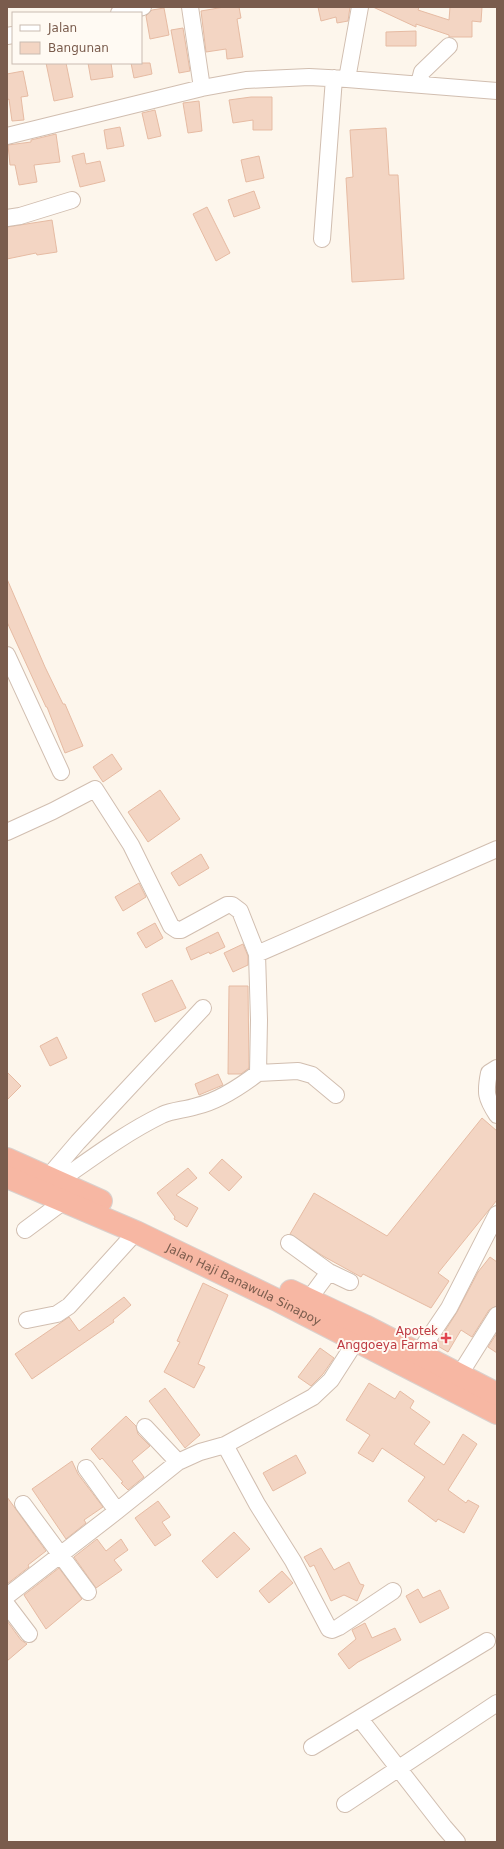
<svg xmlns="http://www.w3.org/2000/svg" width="504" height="1849" font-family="'DejaVu Sans',sans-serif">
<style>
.building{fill:#f3d5c3;stroke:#e6bba3}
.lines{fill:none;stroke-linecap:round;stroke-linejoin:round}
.minor-casing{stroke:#d1beb0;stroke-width:18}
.highway-casing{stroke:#dad1cd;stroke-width:24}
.minor{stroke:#fff;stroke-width:16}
.highway{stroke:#f7b7a3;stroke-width:22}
.health-dot{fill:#e0444e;stroke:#fffaf3;stroke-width:1.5}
.labels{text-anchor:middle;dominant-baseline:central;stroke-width:4;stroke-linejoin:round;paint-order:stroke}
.street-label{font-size:12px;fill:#7a5c4d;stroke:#fffaf3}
.health-label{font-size:12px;fill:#be3a42;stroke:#fffaf3;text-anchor:end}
</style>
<rect width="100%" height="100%" fill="#fdf6ec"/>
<path class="building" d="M224,7h15l2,11 -4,1 6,38 -16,2 -1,-10 -20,3 -5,-41z
M318,7h32l-2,14 -11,2 -1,-6 -15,4z
M373,7h46l-1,3 31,10 1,-13h32l-1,15 -9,-1v16h-23v-2l-33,-11v3z
M164,8l5,27 -19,4 -4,-23 6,-6z
M183,28l7,43 -11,2 -8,-43z
M416,31v15h-30v-14z
M46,63h20l7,34 -19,4z
M88,63h23l2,14 -22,3z
M131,63h19l2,11 -18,4z
M23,71l5,25 -7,1 3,23 -12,1 -3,-22 -2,1v-26z
M251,97h21v33h-19v-10l-20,3 -4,-23z
M199,101l3,30 -14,2 -5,-30z
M155,110l6,26 -13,3 -6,-26z
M120,127l4,19 -17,3 -3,-19z
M386,128l3,47h9l6,104 -52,3 -6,-104 7,-1 -3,-47z
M56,134l4,28 -26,3 3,17 -18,3 -4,-20h-5l-2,-20 23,-3v-2z
M84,153l2,11 14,-3 5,20 -25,6 -8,-31z
M259,156l5,22 -18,4 -5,-22z
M254,191l6,17 -26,9 -6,-17z
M207,207l23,46 -14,8 -23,-47z
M52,220l5,32 -20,3 -1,-2 -29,6v-32z
M7,579l38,88 18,37h2l18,42 -18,7 -18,-46h-1l-39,-85z
M112,754l10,15 -19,13 -10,-15z
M160,790l20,29 -32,23 -20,-30z
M201,854l8,14 -30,18 -8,-13z
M139,883l7,14 -23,14 -8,-14z
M155,923l8,15 -17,10 -9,-15z
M218,932l7,15 -15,7 -1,-2 -18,8 -5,-12z
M243,944l5,12v9l-15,7 -9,-19z
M172,980l14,28 -31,14 -13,-28z
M229,986h19l1,82 -8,6h-13z
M57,1037l10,21 -17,8 -10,-20z
M7,1072l14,14 -14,14z
M218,1074l5,11 -24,10 -4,-11z
M482,1118l15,13v69l-59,73 11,8 -18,27 -68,-34 -2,3 -38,-21 -33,-22 24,-41 73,43z
M222,1159l20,18 -13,14 -20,-18z
M188,1168l9,10 -21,17 22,13 -11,19 -13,-8 1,-2 -18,-24z
M490,1257l7,5v44l-8,4 -17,27 -11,-7 -13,22 -12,-7 21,-33 21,-40z
M203,1283l25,12 -30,69 7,3 -11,21 -30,-16 16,-30 -3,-1z
M124,1297l7,8 -18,15 1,2 -82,57 -17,-25 54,-37 10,14z
M497,1333v20l-9,-6z
M320,1348l14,10 -11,16 -12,12 -13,-9z
M369,1383l26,16 5,-8 14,10 -4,7 20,14 -16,22 30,21 19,-31 14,10 -29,46 18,13 2,-3 11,6 -15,27 -26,-14 -2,3 -28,-21 17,-24 -43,-29 -9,14 -15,-9 12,-18 -24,-15z
M165,1388l35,47 -15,13 -36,-47z
M126,1416l10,10 2,8 12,12 -18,15 12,16 -16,13 -7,-7 2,-1 -21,-24 -2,2 -9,-11z
M296,1455l10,18 -33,18 -10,-18z
M72,1461l6,13 25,33 -19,13 2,3 -20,16 -34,-50z
M7,1497l39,54 -18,14 1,2 -22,17z
M158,1501l12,16 -8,5 9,13 -16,11 -20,-28z
M234,1532l16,17 -33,29 -15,-17z
M97,1539l9,12 15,-12 7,11 -14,10 8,10 -26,18 -22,-31z
M321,1548l13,22 15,-8 11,22 4,1 -7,16 -13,-6 -13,6 -17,-36 -4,2 -6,-10z
M59,1568l23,31 -36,30 -22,-34z
M282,1571l11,12 -24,20 -10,-12z
M418,1589l5,9 17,-8 9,18 -29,15 -14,-27z
M7,1621l14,19 6,4 -20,17z
M365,1623l7,15 23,-10 6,12 -43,22 -9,7 -11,-15 18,-15 -4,-9z"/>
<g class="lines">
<g class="minor-casing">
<path id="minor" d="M190,7l12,81
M119,13l24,-6
M7,36l6,-1
M347,79l13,-72
M419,84l3,-12 27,-26
M7,136l195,-48 44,-8 63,-3 38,2 150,12
M7,218l13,-2 52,-16
M322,239l12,-161
M7,655l54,117
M7,832l46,-21 42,-22 36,56 40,81 6,4h4l46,-25h5l8,6 17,43 2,66 -1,53c-17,13 -40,28 -61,33 -12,4 -24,4 -35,9 -37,18 -70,43 -103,66
M257,954l240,-105
M497,1068l-8,5c-4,20 -3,25 8,42
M258,1073l40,-2 14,4 24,20
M48,1177l30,-35 125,-134
M25,1230l39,-29
M289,1243l40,29 21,10
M309,1299l20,-27
M27,1320l30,-6 12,-8 67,-74
M418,1354l31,-46 48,-94
M460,1374l37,-59
M145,1427l33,35
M225,1445l32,59 36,57 36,68 3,1 7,-3 54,-36
M86,1468l31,43
M23,1504l65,88
M7,1596l110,-85 61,-49 22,-10 25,-7 88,-48 18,-17 25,-39
M7,1605l22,29
M360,1719l84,108 13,15
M312,1747l175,-106
M345,1804l152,-101"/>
</g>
<g class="highway-casing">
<g id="highway">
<path d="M7,1159l94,42"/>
<path id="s1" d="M7,1177l129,55 143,69 218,112"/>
<path d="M291,1291l74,35 132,68"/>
</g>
</g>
<use href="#minor" class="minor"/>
<use href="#highway" class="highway"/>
</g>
<path class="health-dot" d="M444 1332h4v4h4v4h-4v4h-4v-4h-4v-4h4z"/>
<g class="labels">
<g class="street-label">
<text stroke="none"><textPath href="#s1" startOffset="260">Jalan Haji Banawula Sinapoy</textPath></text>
</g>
<g class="health-label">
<text x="438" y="1331">Apotek<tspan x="438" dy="14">Anggoeya Farma</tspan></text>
</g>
</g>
<rect width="504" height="1849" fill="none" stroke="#7a5c4d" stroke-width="16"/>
<rect x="12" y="12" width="130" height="52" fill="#fffaf3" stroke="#cabbb1"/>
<rect x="20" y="25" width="20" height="6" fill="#ffffff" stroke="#cabbb1"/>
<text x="48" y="32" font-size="12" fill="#7a5c4d">Jalan</text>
<rect x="20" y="42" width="20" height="12" fill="#f3d5c3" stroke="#cabbb1"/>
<text x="48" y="52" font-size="12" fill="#7a5c4d">Bangunan</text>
</svg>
